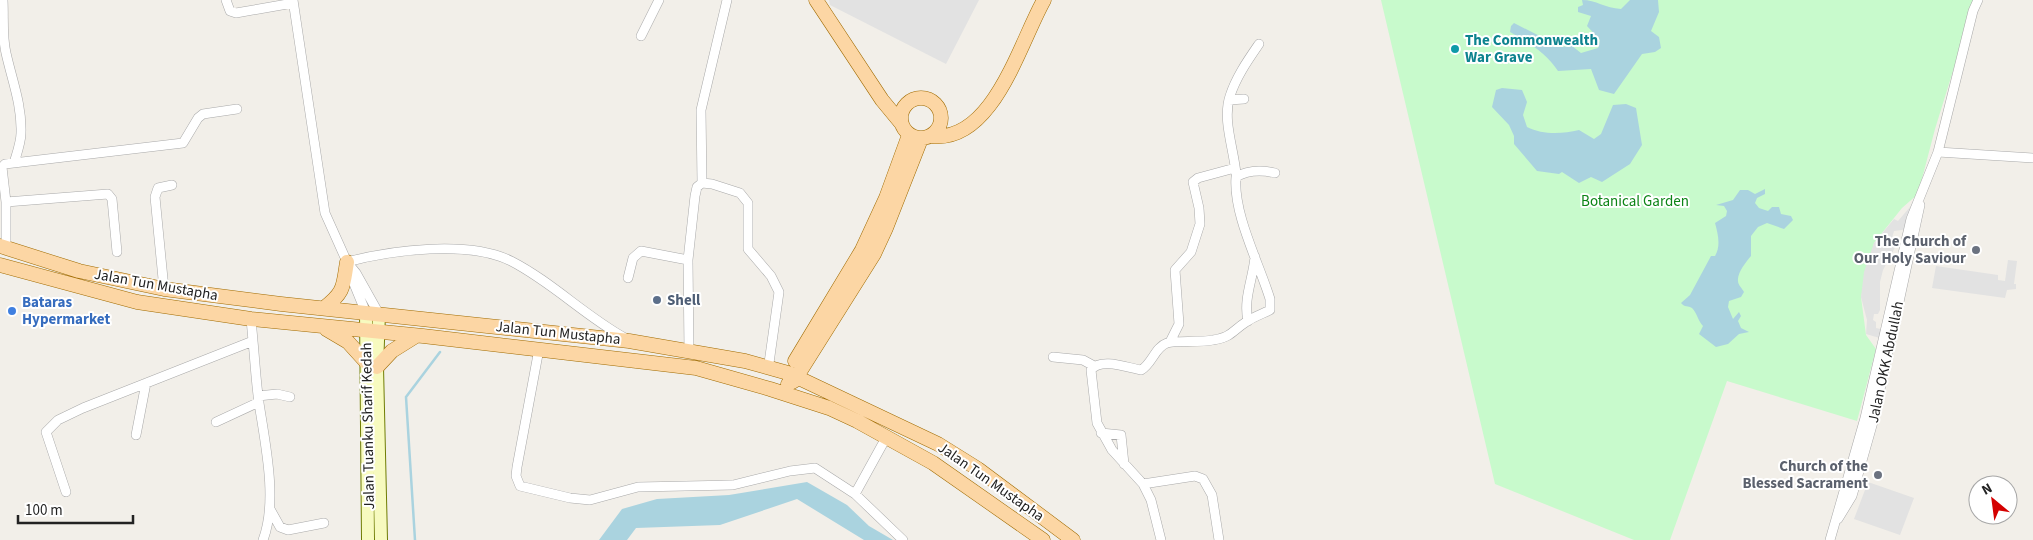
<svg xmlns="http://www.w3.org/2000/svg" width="2033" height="540" font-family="'Source Sans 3',sans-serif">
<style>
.park{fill:#c8facc}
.parking{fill:#e2e2e2}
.water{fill:#aad3df}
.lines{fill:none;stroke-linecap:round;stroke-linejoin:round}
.stream{stroke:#aad3df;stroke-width:2.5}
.minor-casing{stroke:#a9a9a9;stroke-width:10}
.secondary-casing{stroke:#707d05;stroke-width:14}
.primary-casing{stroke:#a06b00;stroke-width:15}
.minor{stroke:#fff;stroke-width:9}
.secondary{stroke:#f7fabf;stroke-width:12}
.primary{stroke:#fcd6a4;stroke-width:14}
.culture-dot{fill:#0f9aa8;stroke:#fff;stroke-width:2}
.worship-dot{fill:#6b7280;stroke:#fff;stroke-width:2}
.service-dot{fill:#5c6f8a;stroke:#fff;stroke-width:2}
.shop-dot{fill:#3f7fe0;stroke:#fff;stroke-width:2}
.labels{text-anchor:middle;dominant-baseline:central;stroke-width:4;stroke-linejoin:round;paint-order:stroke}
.culture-label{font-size:15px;font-weight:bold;fill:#0d838f;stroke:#fff;text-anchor:start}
.park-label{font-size:15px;fill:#0c8416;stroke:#fff}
.worship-label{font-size:15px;font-weight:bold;fill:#5b616d;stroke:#fff;text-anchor:end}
.street-label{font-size:15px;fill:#222;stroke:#fff}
.service-label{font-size:15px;font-weight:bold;fill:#4e5e75;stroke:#fff;text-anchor:start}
.shop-label{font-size:15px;font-weight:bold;fill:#366cbe;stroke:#fff;text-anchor:start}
</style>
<rect width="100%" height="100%" fill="#f2efe9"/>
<path class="park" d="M1381,0h594l-40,129 -17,65 -16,14 -28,35 -13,54 5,38 10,14 -19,72 -130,-40 -57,159h-36l-139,-56z"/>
<path class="parking" d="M829,0h150l-33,64 -116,-59z
M1921,197l-10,28 -9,5 -8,1 -2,7 7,2 -16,30 -3,12v28l-2,4h-4l-1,6 3,2v6l9,2 -2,9 -17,-5 1,-14 -6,-23 3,-25 10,-29 20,-24 4,2 12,-14 4,-8z
M2008,260l9,1 -3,23h2v5l-9,1 -2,8 -73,-10 4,-22 62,9v5l7,1z
M1868,482l46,16 -14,37 -46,-16z"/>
<path class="water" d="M1582,0c14,0 23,8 39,9l9,-9h28l1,12 -8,19 8,6 2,11 -6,4 -13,2 -28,40 -15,-4 -8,-21 -33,2c-11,-17 -31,-30 -48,-39l1,-6 3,-3 47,24 11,-1 9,7 17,-5 2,-8 -13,-14 4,-10 -13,-4v-5l5,-2z
M1502,88l20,2 5,12 -4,13 4,12c16,8 35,7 52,3l15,9 7,-5 12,-29 13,-1 10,4 6,37 -12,19 -28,18 -11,-5 -12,6 -17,-11 -3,2 -22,-3 -23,-27v-8l-5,-11 -17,-18 4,-17z
M1765,189v5l-8,4 -2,5 4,5 9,3 4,-4h7l2,7 10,2 2,4 -9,9 -17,-6 -9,4 -7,9v20c-5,6 -14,17 -13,25 0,4 4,7 6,11l-3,5 -12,4 -1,6 5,12 6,-7 2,4 -3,5 3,7 8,4 -10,2 -11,10 -12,3 -17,-13 4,-8c-5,-5 -6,-13 -11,-18 -4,-3 -7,0 -11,-5l9,-8 21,-39h4c6,-10 3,-22 0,-33l11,-7 1,-5 -3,-5 -8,-1 17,-5 7,-10h8l7,4z
M807,482l40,23 22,21 24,14h-29l-67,-41 -77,26 -84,3 -9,12h-28l23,-31 35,-10 72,-4z"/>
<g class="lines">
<path class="stream" d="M415,540l-9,-143 34,-45"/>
<g class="minor-casing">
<path id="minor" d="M3,0c1,18 -1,36 3,53 6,27 16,52 15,80 0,9 -4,20 -7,30
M226,0l4,11 6,2 57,-10
M293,0l32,213 22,49 9,11 23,41
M641,36l18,-36
M1229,100l15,-1
M1938,152l95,6
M1236,174c-2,-25 -14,-54 -6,-78 6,-19 18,-36 29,-52
M702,183l10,1 28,9 8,10v46l23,27 8,16 -10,71
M6,202l102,-8 4,5 5,53
M6,248v-46l-4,-35 3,-3 178,-21 15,-25 5,-4 34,-5
M347,262c44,-12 122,-22 164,-1 41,21 74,55 114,77
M348,269l18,44
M628,278l5,-20 8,-7 47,9
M164,289l-9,-92 3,-9 14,-3
M1248,321c-5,-22 5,-42 7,-64
M253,341c2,21 3,41 6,62 6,40 19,98 4,137
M1170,342l9,-18 -4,-54 16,-18 9,-28 -1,-16 -6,-26 5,-4 37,-10
M539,349l-22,118 -1,9 4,10 50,12 20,2 48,-13 95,-2 57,-14 25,-3 40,26 48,46
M689,352l-1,-92 7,-64 2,-9 5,-4 -1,-73 26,-110
M1053,357l30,3 11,6
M258,396l19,-2 13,3
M216,422l43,-20
M1101,433l20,2 3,29
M136,435l10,-52
M1143,484l52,-8 8,3 9,16 7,45
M66,492l-20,-60 12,-12 25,-12 170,-67 -2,-22
M855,494l32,-58
M270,509l10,18 8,3 36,-7
M1838,519l14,-23 21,-74 47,-217
M1161,540l-10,-40 -8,-16 -31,-34 -15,-27 -6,-53c10,-13 37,-2 50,0 11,-6 14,-23 26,-27 8,-3 33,0 46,-3 19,-3 19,-9 33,-18 7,-5 16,-8 24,-12v-11c-11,-36 -37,-85 -34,-122 12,-7 26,-7 39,-4
M1830,540l35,-122 46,-199 27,-67 35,-141 5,-11"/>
</g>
<g class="secondary-casing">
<path id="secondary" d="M366,313l2,227
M379,314l-2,53 4,173"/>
</g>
<g class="primary-casing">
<path id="primary" d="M816,0l66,100 19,23
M901 118a20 20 0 1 1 40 0a20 20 0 1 1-40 0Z
M931,136c62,8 89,-94 113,-136
M0,246l79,25 85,18 117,15 348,37 116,20 43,12 150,71 40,25 95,71
M0,265l137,37 114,17 172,17 273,32 74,21 59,19 28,13 76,42 110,77
M324,308c21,-16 19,-22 23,-46
M326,329l22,13 19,21
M795,361l67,-111 24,-52 23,-63
M377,367l15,-16 24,-15
M788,384l6,-3 80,-127 12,-26 35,-89"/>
</g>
<use href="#minor" class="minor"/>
<use href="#secondary" class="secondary"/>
<use href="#primary" class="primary"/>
</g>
<circle class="culture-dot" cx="1455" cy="49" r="5"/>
<g class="worship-dot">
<circle cx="1976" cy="250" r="5"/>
<circle cx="1878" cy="475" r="5"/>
</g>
<circle class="service-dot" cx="657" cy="300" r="5"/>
<circle class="shop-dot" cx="12" cy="311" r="5"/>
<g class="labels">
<g class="culture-label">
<text x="1465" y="40">The Commonwealth<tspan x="1465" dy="17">War Grave</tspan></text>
</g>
<g class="park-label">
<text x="1635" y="201">Botanical Garden</text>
</g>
<g class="worship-label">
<text x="1966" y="241">The Church of<tspan x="1966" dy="17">Our Holy Saviour</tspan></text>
<text x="1868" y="466">Church of the<tspan x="1868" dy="17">Blessed Sacrament</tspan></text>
</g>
<g class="street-label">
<text transform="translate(156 285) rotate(10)">Jalan Tun Mustapha</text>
<text transform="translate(558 333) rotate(6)">Jalan Tun Mustapha</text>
<text transform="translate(1886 362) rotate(-78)">Jalan OKK Abdullah</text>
<text transform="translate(368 426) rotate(-91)">Jalan Tuanku Sharif Kedah</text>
<text transform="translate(991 482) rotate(35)">Jalan Tun Mustapha</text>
</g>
<g class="service-label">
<text x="667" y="300">Shell</text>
</g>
<g class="shop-label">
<text x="22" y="302">Bataras<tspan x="22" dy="17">Hypermarket</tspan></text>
</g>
</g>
<g transform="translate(1993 500) rotate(331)"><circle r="24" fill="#ffffff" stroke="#a7a7a7"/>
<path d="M0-4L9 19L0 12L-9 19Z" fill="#d40000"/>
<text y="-8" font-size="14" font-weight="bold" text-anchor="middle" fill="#222222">N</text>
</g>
<path d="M18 515v8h115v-8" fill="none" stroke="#222222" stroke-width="2.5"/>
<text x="25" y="515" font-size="15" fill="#222222" stroke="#ffffff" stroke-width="4" paint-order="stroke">100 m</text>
</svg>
